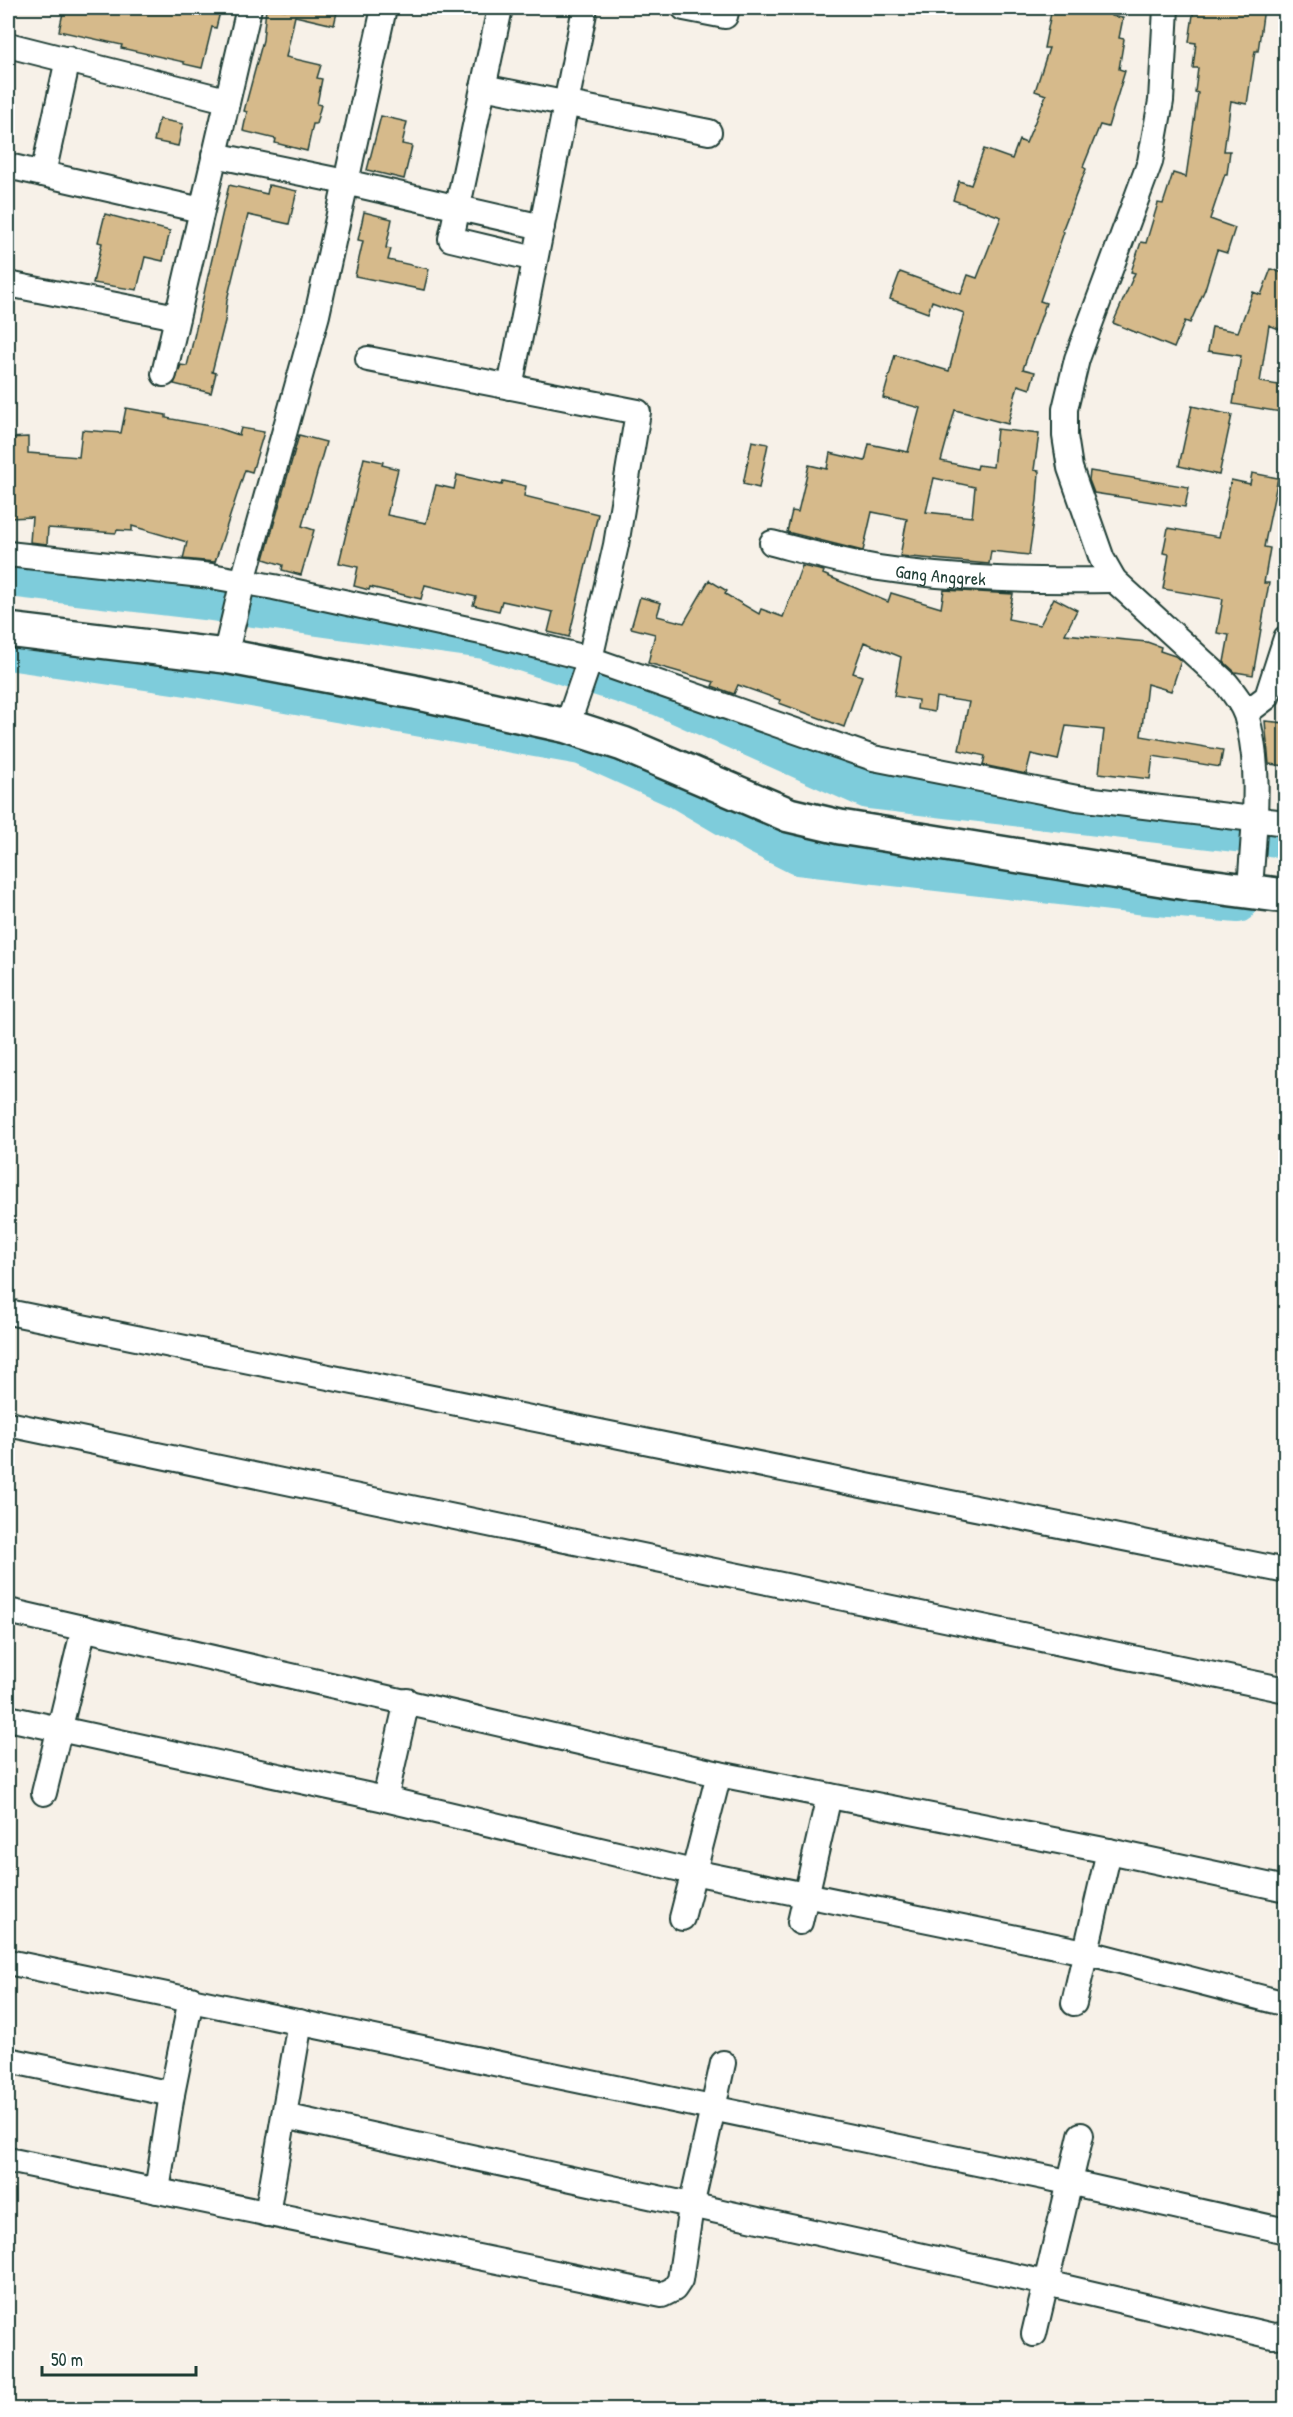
<svg xmlns="http://www.w3.org/2000/svg" width="1293" height="2417" font-family="'Patrick Hand',sans-serif">
<style>
.lines{fill:none;stroke-linecap:round;stroke-linejoin:round}
.river{stroke:#7eccdb;stroke-width:38}
.building{fill:#d6ba8b;stroke:#1f3d34;stroke-width:1.5;fill-rule:evenodd}
.street-casing{stroke:#1f3d34;stroke-width:28}
.secondary-casing{stroke:#1f3d34;stroke-width:38}
.street{stroke:#fff;stroke-width:24}
.secondary{stroke:#fff;stroke-width:33}
.labels{text-anchor:middle;dominant-baseline:central;stroke-width:6;stroke-linejoin:round;paint-order:stroke}
.street-label{font-size:18px;fill:#1f3d34;stroke:#fff}
</style>
<rect width="100%" height="100%" fill="#f7f1e8"/>
<filter id="ink" filterUnits="userSpaceOnUse"><feTurbulence type="fractalNoise" baseFrequency=".0167" numOctaves="2"/><feDisplacementMap in="SourceGraphic" scale="12" xChannelSelector="R" yChannelSelector="G"/><feConvolveMatrix kernelMatrix="1 2 1 2 8 2 1 2 1" color-interpolation-filters="sRGB"/></filter>
<g filter="url(#ink)">
<g class="lines">
<path class="river" d="M8,578l203,24 273,38 176,57 208,93 418,49
M8,651l193,28 380,67 98,44 79,46 40,20 349,40 91,8"/>
</g>
<path class="building" d="M64,8l27,3v-3h130l-5,20 -4,-1 -10,41 -18,-4v-2l-63,-14 1,-3 -63,-14z
M266,8l23,2v-2h49l-4,17 -39,-9 -9,41 35,8 -4,13 5,1 -5,25 4,1 -5,19h-3l-6,27 -32,-8 1,-4 -33,-8 4,-19 -3,-1 19,-71z
M1052,8h61l-2,8 12,2 -4,20 5,1 -5,30 6,2 -17,56 -8,-2 -17,42 3,2 -24,62 2,1 -24,69 6,2 -23,66 12,3 -5,17 -12,-4 -10,39 -53,-14 -14,51 36,8 1,-4 15,2 4,-38 42,5 -5,36 5,1 -2,29 -8,55 -38,-4 -2,13 -89,-8 7,-37 -35,-7 -9,39 -76,-19 5,-21 6,1 11,-47 18,4 3,-16 35,8 4,-17 39,8 12,-44 -37,-10 12,-43 54,16 15,-58 -32,-12 -4,12 -38,-14 10,-27 61,22 7,-19 9,3 24,-61 -48,-17 6,-19 12,4 13,-36 28,10 7,-19 7,3 20,-48 -11,-4 14,-43h-5zM934,478l41,9 -3,30 -46,-5z
M1194,8h70l-6,43h-3l-8,53 -16,-3 -7,50h6l-3,23h-2l-15,45 25,9 -8,25 -10,-3 -12,39 -15,34 -5,-2 -11,27 -61,-25 22,-50 -4,-1 10,-30 5,1 12,-40 5,1 10,-31 13,4 12,-84 -3,-1 3,-24h-5l3,-25 -7,-1z
M381,116l26,6 -5,22 10,2 -8,33 -37,-9z
M159,119l24,5 -5,22 -24,-5z
M229,185l38,9 2,-9 28,6 -8,33 -41,-9 -21,85 -2,21 -13,51 4,1 -5,20 -37,-9 7,-19 6,1 4,-16z
M364,212l28,7 -6,29 5,1 -3,11 41,9 -5,21 -69,-14 8,-35 -5,-1z
M105,214l65,17 -7,30 -18,-4 -8,33 -44,-7 9,-40 -4,-1z
M1271,269l15,5v58l-17,-7 -9,57 25,4 -4,26 -48,-8 8,-48 -33,-5 4,-24 26,5 15,-40 8,3z
M1192,406l40,9 -13,60 -40,-9z
M126,408l40,7v3l49,9 24,8 2,-7 23,4 -12,40 -7,-2 -30,92 -32,-3 4,-17 -55,-16v5l-15,-1 -1,3 -68,-5 -1,16 -17,-2 2,-25 -22,1 -2,-80 20,-1v16l51,4 3,-27 39,3z
M299,435l27,7 -24,84 12,4 -13,45 -19,-5 1,-5 -19,-6z
M752,441l16,3 -9,44 -16,-4z
M364,458l19,4 -1,3 16,4 -11,46 39,8 10,-38 18,4 3,-14 45,10 1,-4 23,5 -2,10 74,18 -29,123 -21,-5 5,-20 -51,-11 -3,10 -26,-6 3,-8 -51,-12 -4,14 -51,-12 -1,3 -15,-4 4,-19 -19,-4z
M1090,471l99,16 -4,20 -91,-14 -5,-13z
M1252,473l26,5 -14,69 6,1 -6,35h5l-16,92 -18,-3 -11,-10 5,-27 -12,-2 6,-34 -60,-10 6,-35 -6,-1 5,-25 51,9 12,-57 19,4z
M802,566l22,5 -1,3 65,28 3,-9 50,15 3,-18 69,4 -5,25 32,6 14,-27 23,12 -12,24 82,8 14,5 -1,4 15,5 6,5 -10,30 -24,-7 -6,52 82,14 -3,17 -67,-11 -3,23 -51,-6 5,-43 -38,-4 -8,34 -27,-6 -5,20 -43,-9 2,-9 -26,-6 10,-48 -33,-5 -2,15 -17,-3 1,-9 -24,-4 7,-39 -37,-15 -11,31 9,3 -18,51 -65,-24 1,-3 -42,-15 -4,9 -22,-8 2,-4 -66,-19 7,-29 -24,-6 9,-31 21,6 -4,13 27,7 25,-43 18,11 -2,3 34,20 2,-5 22,8z
M1265,721l21,2v43l-17,-2z"/>
<g class="lines">
<g class="street-casing">
<g id="street">
<path d="M500,8l-49,231 84,20"/>
<path d="M684,8l41,8 2,-8"/>
<path d="M1166,8l-5,93 -11,61 -73,197 -12,50v27l5,32 32,91 12,21 112,103c8,10 16,20 20,32 17,56 7,118 4,176"/>
<path d="M8,45l218,55"/>
<path d="M483,87l226,45"/>
<path d="M214,155l131,27 197,45"/>
<path d="M8,166l193,44"/>
<path d="M43,174l25,-115"/>
<path d="M8,284l169,33"/>
<path d="M368,359l270,53 -22,133 -26,114 -23,67"/>
<path d="M164,374l85,-366"/>
<path d="M510,387l75,-379"/>
<path id="s1" d="M772,543c35,9 71,19 107,25 77,12 157,13 235,12"/>
<path d="M8,554l203,22 63,11 212,46 104,26 283,99 204,40 209,25"/>
<path d="M225,656l18,-75 74,-266 67,-307"/>
<path d="M1246,713l21,-16 19,-59"/>
<path d="M8,1312l1278,259"/>
<path d="M8,1424l1278,266"/>
<path d="M8,1611l711,163 390,77 177,38"/>
<path d="M8,1718l377,81 308,73 392,80 201,52"/>
<path d="M44,1793l40,-165"/>
<path d="M385,1799l22,-98"/>
<path d="M682,1918l37,-144"/>
<path d="M800,1922l29,-126"/>
<path d="M8,1962l1060,220 218,49"/>
<path d="M1074,2003l35,-152"/>
<path d="M8,2060l164,34"/>
<path d="M284,2116l762,167 227,53 13,-1"/>
<path d="M8,2160l654,135 12,-6 6,-9 11,-73 32,-144"/>
<path d="M157,2191l15,-97 19,-95"/>
<path d="M267,2214l33,-192"/>
<path d="M1034,2334l47,-199"/>
</g>
</g>
<g class="secondary-casing">
<path id="secondary" d="M8,630l217,26 189,36 153,34 56,18 166,71 51,12 353,57 93,12"/>
</g>
<use href="#street" class="street"/>
<use href="#secondary" class="secondary"/>
</g>
</g>
<g class="labels">
<g class="street-label">
<text stroke="none"><textPath href="#s1" startOffset="172">Gang Anggrek</textPath></text>
</g>
</g>
<rect width="1293" height="2417" fill="none" stroke="#fff" stroke-width="30"/>
<rect x="15" y="15" width="1263" height="2387" fill="none" stroke="#1f3d34" stroke-width="2" filter="url(#ink)"/>
<path d="M42 2366v9h154v-9" fill="none" stroke="#1f3d34" stroke-width="3"/>
<text x="51" y="2366" font-size="18" fill="#1f3d34" stroke="#ffffff" stroke-width="4.5" paint-order="stroke">50 m</text>
</svg>
